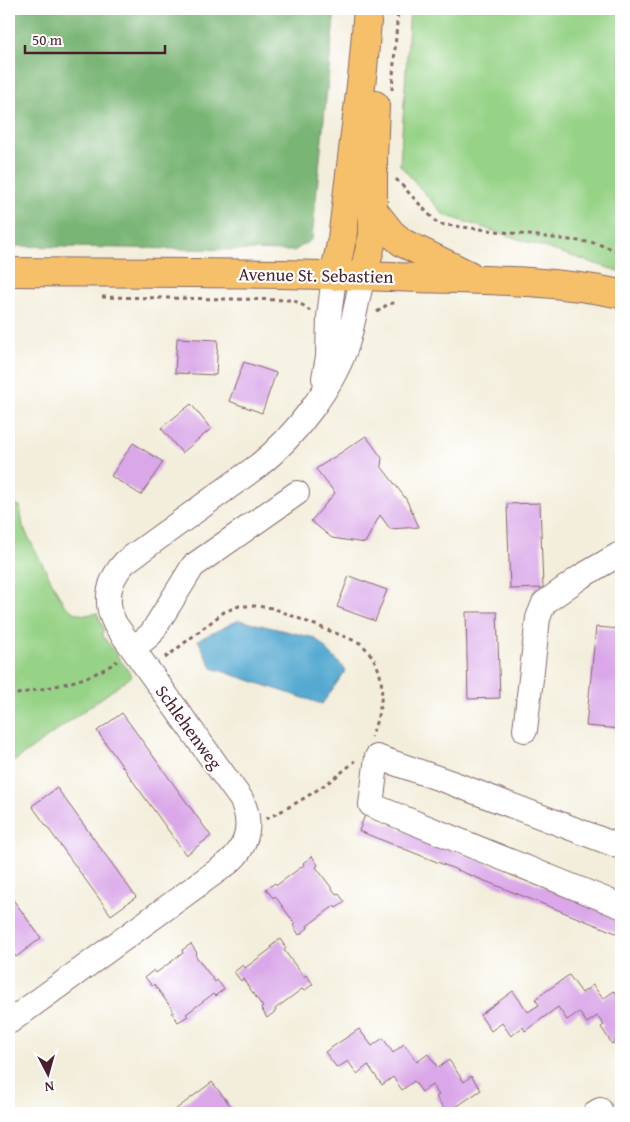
<svg xmlns="http://www.w3.org/2000/svg" width="630" height="1122" font-family="'Gentium Book Plus',serif">
<style>
.green{fill:#97d387;stroke:#707959}
.forest{fill:#79b574;stroke:#626a50}
.water{fill:#56aad1;stroke:#50647e}
.building{fill:#daa8e9}
.lines{fill:none;stroke-linecap:round;stroke-linejoin:round}
.minor-casing{stroke:#856769;stroke-width:26}
.major-casing{stroke:#856769;stroke-width:30}
.path{stroke:#856769;stroke-width:3;stroke-dasharray:4 4;stroke-linecap:butt}
.minor{stroke:#fff;stroke-width:24}
.major{stroke:#f6c06b;stroke-width:28}
.labels{text-anchor:middle;dominant-baseline:central;stroke-width:4.5;stroke-linejoin:round;paint-order:stroke}
.street-label{font-size:18px;fill:#4a1f2b;stroke:#fff}
</style>
<rect width="100%" height="100%" fill="#fff"/>
<filter id="ink" filterUnits="userSpaceOnUse"><feTurbulence type="fractalNoise" baseFrequency=".02" numOctaves="2"/><feDisplacementMap in="SourceGraphic" scale="10" xChannelSelector="R" yChannelSelector="G"/><feConvolveMatrix kernelMatrix="1 2 1 2 8 2 1 2 1" color-interpolation-filters="sRGB"/></filter>
<filter id="wash" filterUnits="userSpaceOnUse"><feTurbulence type="fractalNoise" baseFrequency=".0096" numOctaves="4" result="noise"/><feDisplacementMap in="SourceGraphic" scale="20" xChannelSelector="R" yChannelSelector="G"/><feGaussianBlur stdDeviation="1.12" result="paint"/><feColorMatrix in="noise" values="0 0 0 0 0 0 0 0 0 0 0 0 0 0 0 0 0 1.4 0 .05"/><feComposite in="paint" operator="in"/></filter>
<g filter="url(#wash)">
<rect width="100%" height="100%" fill="#f3eedb"/>
<path class="green" d="M410,9h211v263l-177,-57 -44,-50z
M9,503l11,3 3,21 40,76c9,11 20,14 34,10l7,17 -2,5 30,41 -123,89z"/>
<path class="forest" d="M9,9h326l-23,230 -18,12 -285,-5z"/>
<path class="water" d="M239,620l76,18 31,32 -24,34 -110,-36 -14,-28z"/>
<g id="blocks">
<path class="building" d="M177,338l41,2 -2,35 -41,-2z
M244,362l32,11 -14,40 -33,-12z
M191,404l20,25 -29,24 -21,-25z
M618,422h3v39h-1z
M366,436l16,22 -1,8 25,33 13,28 -29,2 -10,-14 -15,28 -33,-5 -21,-17 24,-28 -19,-24z
M133,443l30,19 -22,33 -30,-19z
M540,503l3,85 -33,1 -3,-85z
M349,576l38,14 -12,31 -38,-14z
M466,612h31l3,86 -32,1z
M596,627l25,2v100l-35,-3z
M122,713l89,123 -25,19 -89,-124z
M57,788l79,109 -25,18 -79,-109z
M365,815l256,102v18l-262,-104z
M312,856l6,9 -2,2 20,27 2,-1 7,9 -9,6 -2,-2 -27,20 1,2 -9,7 -6,-10 2,-1 -20,-28 -2,2 -7,-9 9,-6 2,2 27,-20 -1,-2z
M9,894l32,44 -25,19 -7,-11z
M280,939l6,9 -2,2 20,27 2,-2 7,9 -9,7 -2,-2 -27,20 1,2 -9,7 -6,-10 2,-1 -20,-28 -2,2 -7,-9 9,-7 2,3 27,-20 -1,-2z
M191,944l6,9 -2,2 20,27 2,-2 7,9 -9,7 -2,-2 -27,20 2,2 -10,6 -6,-9 2,-1 -20,-28 -2,2 -7,-9 9,-7 2,3 27,-20 -1,-3z
M569,975l13,18 11,-8 10,14 11,-8 7,10v37l-9,6 -11,-17 3,-2 -7,-9 -10,7 -8,-11 -12,8 -9,-13 -33,24 -2,-4 -12,9 -9,-13 -11,8 -11,-16 33,-24 15,21 11,-7 -4,-6z
M359,1029l13,17 11,-8 10,15 11,-9 13,18 11,-8 10,14 11,-8 15,22 7,-6 10,14 -25,17 4,6h-13l-11,-16 3,-2 -7,-10 -10,7 -8,-11 -12,9 -9,-13 -11,8 -14,-20 -11,9 -9,-13 -11,7 -12,-16z
M212,1082l24,31h-65z"/>
</g>
</g>
<g filter="url(#ink)">
<use href="#blocks" fill-opacity="0" stroke="#856769" stroke-width="1"/>
<g class="lines">
<g class="minor-casing">
<path id="minor" d="M324,378l4,-21 1,-40 5,-41
M133,649l18,-15 42,-68 104,-73
M525,730l13,-112 6,-15 38,-27 36,-21 3,-1
M621,847l-169,-64 -75,-26 -6,48 250,101
M9,1022l219,-159c20,-16 25,-41 13,-64l-126,-175c-11,-22 -7,-44 10,-62l134,-97c35,-28 74,-78 88,-121 7,-22 10,-46 16,-68
M595,1113l5,-3"/>
</g>
<g class="major-casing">
<path id="major" d="M373,210l18,23 12,10 66,32
M9,272c136,1 273,0 409,6 68,2 136,2 203,16
M334,276l8,-37 21,-170 5,-60
M363,276l10,-40v-77l2,-54"/>
</g>
<path class="path" d="M392,90l6,-81
M396,179l42,45 157,19 26,9
M102,297l191,3 11,6 6,5
M377,312l11,-8 10,-2
M165,658l59,-46 15,-6h16l18,2 87,35c30,26 24,60 11,94
M9,696c36,-9 77,-12 108,-35
M266,819c32,-16 62,-34 89,-58"/>
<use href="#minor" class="minor"/>
<use href="#major" class="major"/>
</g>
</g>
<g class="labels">
<g class="street-label">
<text transform="translate(316 275) rotate(1)">Avenue St. Sebastien</text>
<text transform="translate(189 727) rotate(54)">Schlehenweg</text>
</g>
</g>
<rect width="630" height="1122" fill="none" stroke="#fff" stroke-width="30"/>
<g transform="translate(48 1074) rotate(174)" stroke="#ffffff" stroke-width="4" paint-order="stroke">
<path d="M0-4L9 19L0 12L-9 19Z" fill="#4a1f2b"/>
<text y="-8" font-size="14" font-weight="bold" text-anchor="middle" fill="#4a1f2b">N</text>
</g>
<path d="M25 45v8h140v-8" fill="none" stroke="#4a1f2b" stroke-width="2.5"/>
<text x="32" y="45" font-size="15" fill="#4a1f2b" stroke="#ffffff" stroke-width="4" paint-order="stroke">50 m</text>
</svg>
